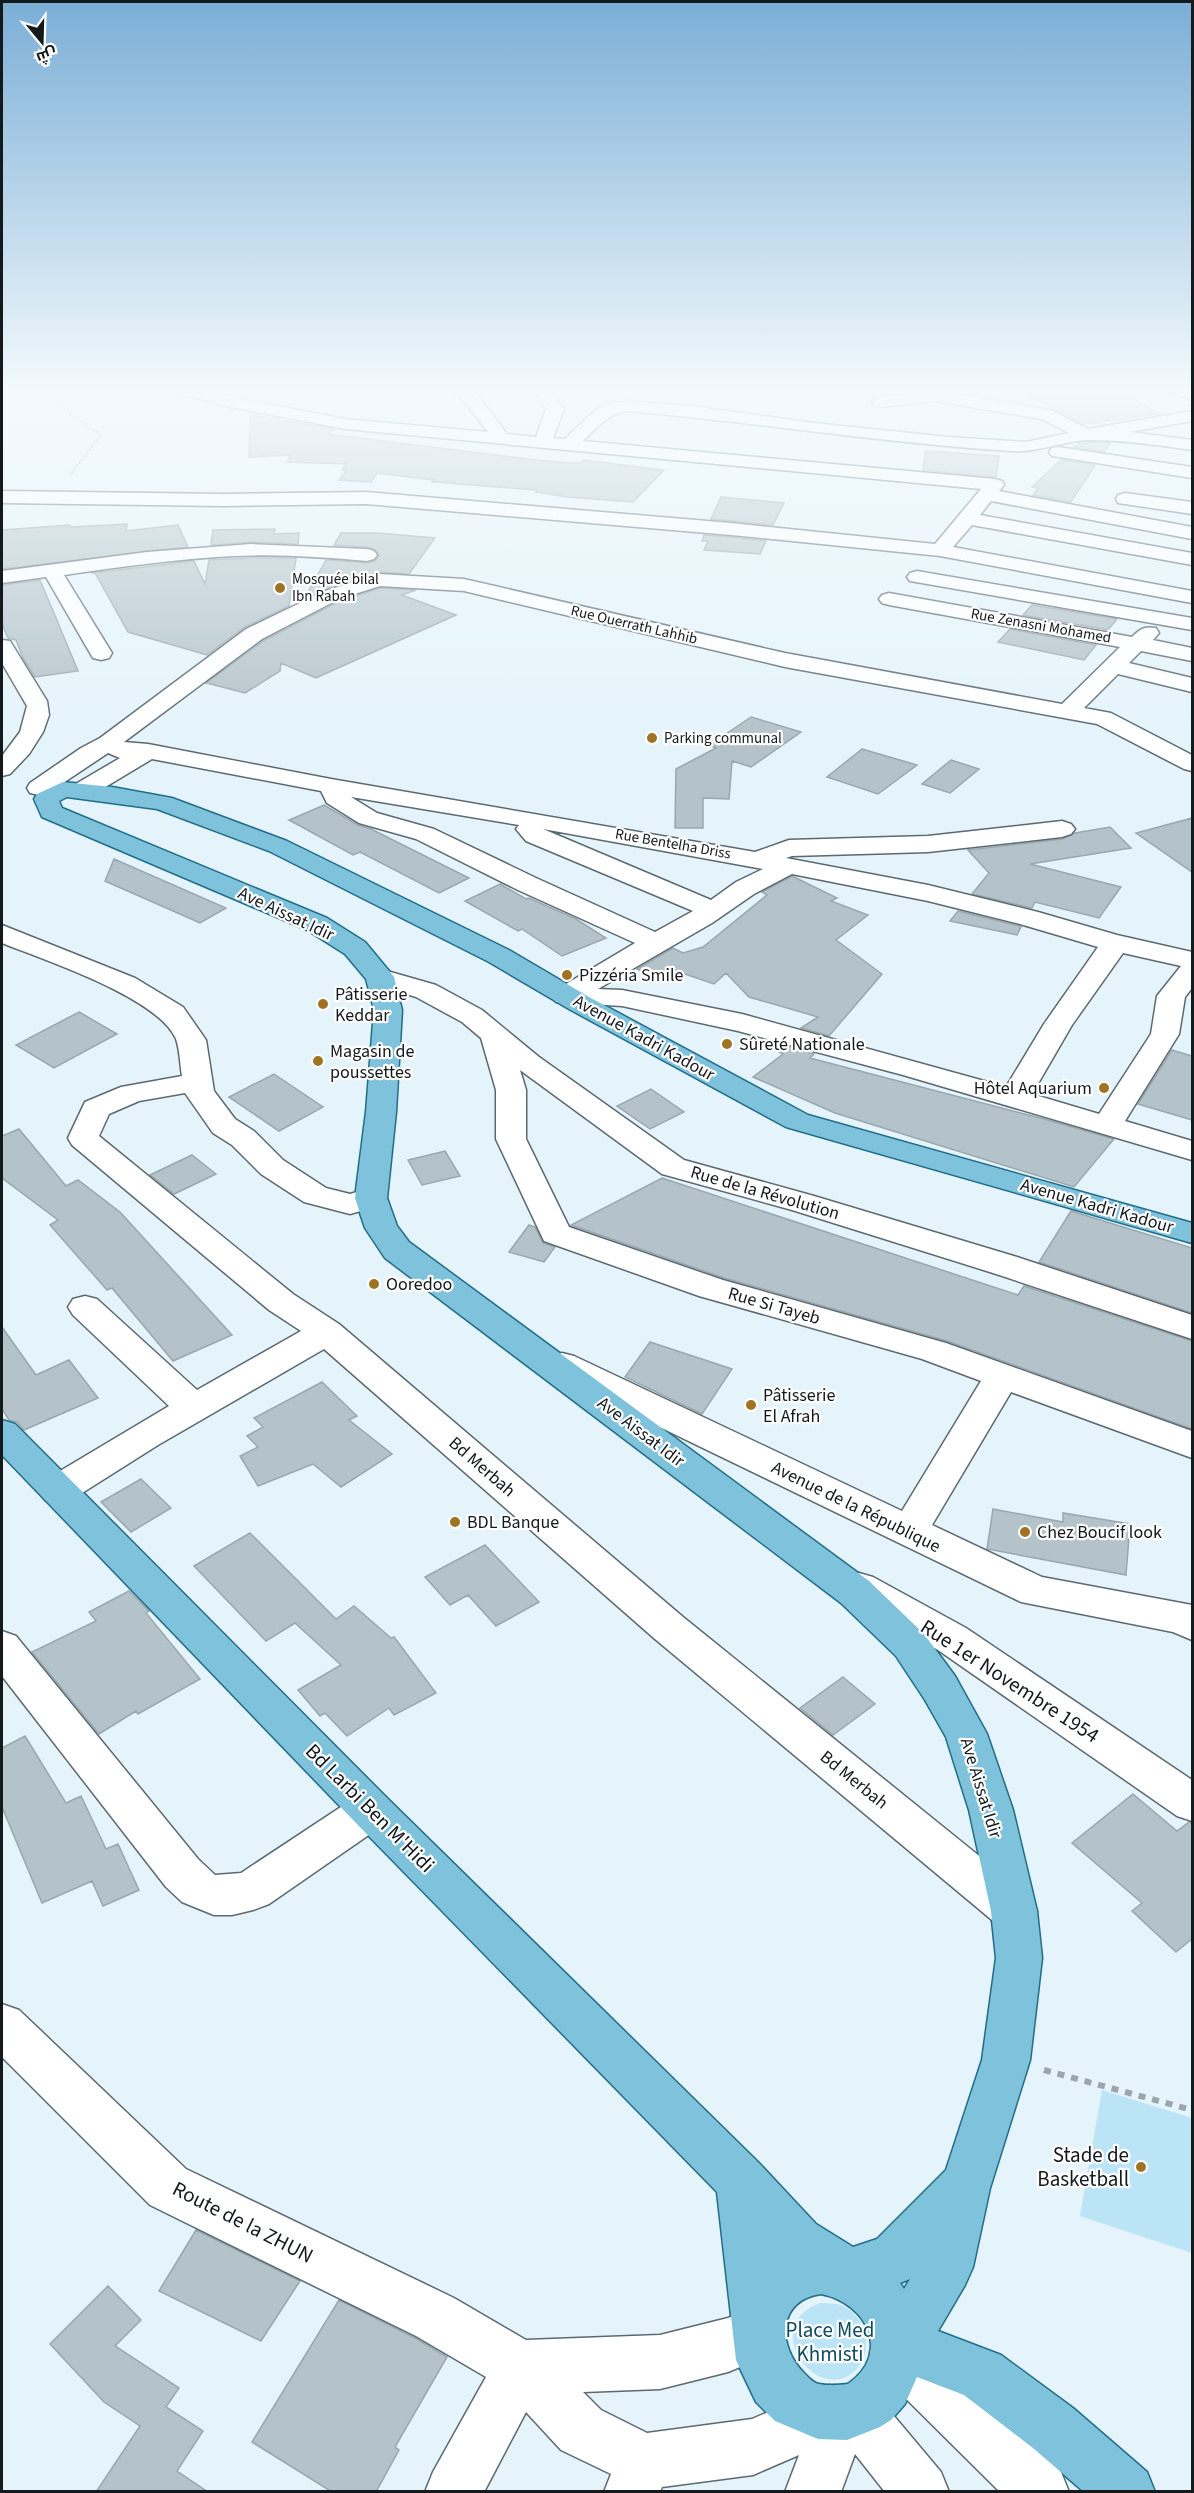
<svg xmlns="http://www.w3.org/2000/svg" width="1194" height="2493" font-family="'Source Sans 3',Cairo,sans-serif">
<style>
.green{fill:#bbe4f7}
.building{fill:#b4c3ca;stroke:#99a7ae;stroke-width:1.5}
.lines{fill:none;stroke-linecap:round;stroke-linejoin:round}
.minor-casing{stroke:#5c6970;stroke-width:3}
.major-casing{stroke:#226d89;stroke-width:3}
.path-far1{stroke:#9ba6ac;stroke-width:2;stroke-dasharray:2 2;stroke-linecap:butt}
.path{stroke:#9ba6ac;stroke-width:6;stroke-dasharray:7 7;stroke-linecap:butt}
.minor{fill:#fff;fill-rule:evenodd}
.major{fill:#7fc2db;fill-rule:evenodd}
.poi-dot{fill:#9f7323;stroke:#fff;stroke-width:2}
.labels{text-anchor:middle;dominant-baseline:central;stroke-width:4.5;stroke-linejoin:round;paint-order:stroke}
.far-poi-label{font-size:15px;fill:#14191c;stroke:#fff;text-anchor:start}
.far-street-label{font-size:15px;fill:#14191c;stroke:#fff}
.street-label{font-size:18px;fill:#14191c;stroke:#fff}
.poi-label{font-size:18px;fill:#14191c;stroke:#fff;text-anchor:start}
.near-street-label{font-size:21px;fill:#14191c;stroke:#fff}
.near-poi-label{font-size:21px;fill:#14191c;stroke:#fff;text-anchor:end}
.near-park-label{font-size:21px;fill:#0e4b61;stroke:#fff}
</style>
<rect width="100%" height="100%" fill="#e5f4fb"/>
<path class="green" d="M1102,2090l90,28v135l-112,-37z
M820,2303c8,0 16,0 23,3 21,9 30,40 17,59 -36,49 -106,-38 -40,-62z"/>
<path class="building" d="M1012,389h104l44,25 -76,10z
M250,415l85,14 -7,5 208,26 33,3h12l2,-3 81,10 -31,32 -65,-5 -32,-5 1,-2 -105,-8 2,-2 -57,-7 -6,9 -32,-2 7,-9 -4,-1 5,-6 -60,-2 4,-7 -42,2z
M1079,443l9,-1 22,1 -6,9 -30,-5z
M925,451l74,5 -3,21 -73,-7z
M1061,460l34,5 -24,37 -38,-7 5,-7 -6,-1z
M721,497l63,6 -11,22 -62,-6z
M127,524l-1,7 52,-6 10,22 -186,22v-39l68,-5 1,2z
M275,529l-1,5 25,-1 -1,11 -47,-2 -40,3 2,-15z
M341,533h36l58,5 -26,36 -31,-2 -54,17 -20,10 22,-39 41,3 8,-2 4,-5 -3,-6 -8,-3 -34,-2z
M704,535l27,2 35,4 -6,13 -56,-4 4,-9h-6z
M251,558h45l-7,48 -44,21 -38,28 -79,-23 -33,-59h-4l103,-12 11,23 4,-24z
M40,580l16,38 22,53 -43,6 -12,-19 -7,-18 -8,-2 -6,-14v-39z
M380,588l36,2 -14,5 54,20 -140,63 -35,-15 -1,8 -35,22 -39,-10 57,-42 77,-40z
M1032,605l85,14 -9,11 -85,-15z
M1010,629l86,16 -12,15 -86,-18z
M751,717l50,15 -50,35 -19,-6 -3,38 -26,-1v30h-28l1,-59 40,-21 -6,-3z
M862,749l55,16 -39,29 -51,-17z
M951,760l28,9 -29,24 -28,-9z
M324,805l34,20 13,4 98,49 -30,15 -79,-41 -7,3 -64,-35z
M1192,818v54l-56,-39 30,-8z
M1110,827l21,21 -101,16 91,23 -22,31 -64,-16 -3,6 -60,-14 17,-21 -21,-23 94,-11 13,-6z
M114,859l112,49 -26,15 -95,-42z
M792,876l45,22 -6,3 37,14 -32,25 46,34 -53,62 -28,-8 17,-11 -69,-20 -23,-24 -12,11 -35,-12 -15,10 -27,-13 36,-21 10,5 20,-6 64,-52 -5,-3z
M500,884l26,15 3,-1 47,21 30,19 -44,18 -40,-27 -4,2 -53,-30z
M958,911l61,15 2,1 -4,8 -67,-14z
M79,1012l38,22 -63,34 -38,-23z
M776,1043l38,11 -4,4 234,61 70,20 -40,48 -239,-74 -82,-36 30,-23 -13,-7z
M1172,1050l20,6v64l-54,-16z
M274,1074l49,33 -44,24 -50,-34z
M651,1089l33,23 -34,17 -33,-23z
M19,1129l47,57 12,-6 42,32 112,123 -59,26 -61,-73 -5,2 -57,-65 8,-5 -56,-42v-42z
M445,1151l15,25 -38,9 -14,-25z
M192,1155l24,19 -42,20 -24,-19z
M662,1178l356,117 6,-9 168,55v88l-245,-88 -223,-63 -153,-53z
M1071,1211l121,37v65l-153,-51z
M529,1225l6,2 8,16 12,4 -11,15 -35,-10z
M2,1327l34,48 33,-15 29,38 -74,32 -7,-8 -8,-2 -7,-11z
M650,1342l82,27 -30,45 -77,-37z
M322,1382l35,34 -8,4 43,34 -51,33 -28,-23 -55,22 -18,-30 18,-9 -11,-11 16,-9 -9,-9z
M141,1479l30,29 -40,24 -30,-30z
M993,1509l70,13v-9l67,11 -4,51 -139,-26z
M250,1533l86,86 18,-13 37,32 3,-1 42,56 -42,22 -5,-7 -42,28 -22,-23 -5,3 -22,-26 43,-25 -46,-42 -29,18 -72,-75z
M485,1545l54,57 -43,24 -28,-31 -18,10 -25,-28z
M129,1591l20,20 -3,2 54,66 -62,35 -2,-3 -37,23 -67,-82 64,-31 -7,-9z
M843,1677l32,27 -42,31 -33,-27z
M25,1736l41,67 15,-7 25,53 12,-5 21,46 -36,16 -11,-25 -50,22 -40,-96v-59z
M1133,1794l44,37 12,-9 3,1v116l-16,13 -44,-41 10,-8 -70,-60z
M196,2230l104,51 -39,60 -102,-50z
M108,2286l33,34 -26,26 64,42 -13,19 37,24 -26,40 31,21h-112l44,-66 -36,-24 -54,-58z
M339,2300l76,38 32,19 -52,90 4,3 -23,42h-44l-80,-50z"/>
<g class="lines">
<g class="minor-casing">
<path id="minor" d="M177,389h26l29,8 113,22 143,13 -24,-31 -18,-12h21l9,4 31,41 29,3 10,-28 -13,-20h16l15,20 -11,29 12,1 28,-27 12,-7 21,-4 72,6 116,16 134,14 78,5 43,-9 -27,-14 -107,-18 -54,6 -6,-1 -3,-4 3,-4 6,-1 54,-6 78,12 40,8 35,18 104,-18v10l-62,11 62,8v10c-34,-5 -70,-10 -104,-10 -26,1 -50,13 -77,11 -129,-8 -256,-29 -385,-40 -19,4 -30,17 -43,30l412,38 7,2 2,4 -5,6 193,36v12l-201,-38 -11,14 212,38v12l-220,-40 -19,22 239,44v12l-252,-47 -209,-21 -365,-31 -142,2 -222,-3v-12l222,3 142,-2 365,31 204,21 46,-55 -636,-60 -115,-22 -51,-14z
M1170,389h22v11l-20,-7z
M1058,447l134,20v11l-140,-22 -3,-4 3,-4z
M1125,493l67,9v12l-74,-11 -2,-4 2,-4z
M251,544l116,5 7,2 3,4 -3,4 -7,2c-44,-4 -89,-7 -133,-5 -57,3 -114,11 -170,19l48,78 -3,5 -8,2 -8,-2 -3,-5 -44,-76 -44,6v-12l145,-19z
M917,571l275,47v12l-282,-49 -3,-4 3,-4z
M379,574l85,5 321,74 277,51 58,-57 -231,-42 -7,-2 -3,-4 3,-4 7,-2 243,44c8,-8 12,-11 24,-9l3,5 -6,7 39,8v13l-51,-10 -12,12 63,15v14l-74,-18 -34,34 27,5 81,42v16l-8,-2 -87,-45 -312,-57 -321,-76 -84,-5 -41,13 -77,40 -138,103 24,2 183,35 424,73 34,-12 139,-4 134,-15 9,3 4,5 -4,5 -9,3 -134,15 -136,4 -6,2 142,27 110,27 79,23 75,17v36l-7,9 -6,37 -54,87 67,20v19l-289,-85 -165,-44 -116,-25 -66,-4 -4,-6 4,-6 79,-47 -117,-53 -102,-51 -57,-16 -32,-20 -6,-12 -169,-32 -60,36 -9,2 -9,-2 -3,-5 3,-5 46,-27 -12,-5 -60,40 -9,2 -9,-2 -3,-5 3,-5 51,-35 19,-10 146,-109 79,-38zM351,797l168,28 -3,4 10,12 167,70 -38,21 -119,-54 -102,-49 -57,-16zM543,829l220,40 -27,13 -25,18zM792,874l136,27 92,23 78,23 -54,77 -38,63 -264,-73 -120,-24 -24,-1 114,-66 42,-29zM1123,953l58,13 -24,30 -6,38 -52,80 -67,-20 40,-69z
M2,640l8,1 37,60 2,14 -6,17 -14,22 -19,20 -8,2v-20l18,-24 7,-26 -25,-43z
M2,925l133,53 48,29 23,33 8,51 21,28 19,12 29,29 43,28 24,6 21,-6 11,3 5,7 -5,7 -32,9 -46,-12 -43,-28 -29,-29 -19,-12 -28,-40 -46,8 -30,13 -10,22 194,158 46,30 344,293 347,280 7,14 -7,14 -16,6 -16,-6 -343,-286 -331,-290 -166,96 -87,55 -13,4 -13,-4 -6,-10 6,-10 124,-74 -96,-91 -5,-8 5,-8 12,-3 12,3 100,91 104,-59 -32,-21 -197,-165 -4,-7 17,-36 36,-15 61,-11c-2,-11 -2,-26 -6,-37 -18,-42 -132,-79 -174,-96z
M380,969l56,16 46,25 57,47 145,103 130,36 203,61 175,58v24l-199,-66 -201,-63 -130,-36 -142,-104 6,20v49l43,88 154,53 223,63 246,88v27l-181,-66 -79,133 110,52 150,28v35l-19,-8 -152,-30 -471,-228 -6,-9 6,-9 12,-3 12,3 328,155 79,-130 -59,-22 -223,-63 -155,-55 -48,-102v-49l-15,-52 -19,-16 -46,-25 -46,-14 -4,-6 4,-6z
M859,1573l14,4 93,51 226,152v41l-15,-5 -239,-166 -93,-51 -6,-11 6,-11z
M2,1631l14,5 182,223 17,16 26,-2 115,-76 15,-6 15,6 7,13 -7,13 -117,81 -16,6 -21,5h-18l-32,-13 -16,-15 -164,-211z
M2,2004l17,6 167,159 268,129 72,42 134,-5 68,-17 29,-12 19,8 8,19 -8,19 -48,20 -68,17 -77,3 18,18 46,23 105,-14 78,-34 6,3 18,-6 19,9 68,81 8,20h-64l-30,-38 -14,38h-56l14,-37 -46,20 -91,12 -2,5h-56l7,-18 -50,-24 -35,-38 -42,80h-59l8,-20 53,-95 -70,-41 -266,-131 -148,-148z
M897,2325l19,8 145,139 8,20h-69l-122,-121 -8,-19 8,-19z"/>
</g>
<g class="major-casing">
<path id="major" d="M63,782l49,5 60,11 115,43 222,109 80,47 219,118 384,108v20l-406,-116 -217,-118 -80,-47 -220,-111 -112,-42 -90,-12 -8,4 3,7 265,110 38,24 29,35 8,33 -6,102 -9,86 10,28 12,16 460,339 55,53 31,42 32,58 26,76 24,101 5,47 -12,102 -40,128 -17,79 -8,18 -27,46 63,24 72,53 74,64 8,20h-71l-51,-44 -69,-53 -47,-18 -12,27 -14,16 -11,7 -33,13 -29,-1 -43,-18 -19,-19 -20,-42 -19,-168 -361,-369 -354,-368v-35l13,4 371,373 373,366 57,61 37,23 24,-8 69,-69 36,-110 14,-102 -5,-47 -22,-101 -23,-73 -21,-37 -29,-44 -55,-53 -456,-345 -20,-30 -10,-30 11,-86 8,-102 -8,-31 -21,-25 -38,-24 -265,-113 -8,-18 3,-5zM910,2279l-6,10 -4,-6zM821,2294c46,9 71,59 27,90 -9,1 -20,2 -29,0 -6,-1 -11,-7 -15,-11 -27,-27 -27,-73 17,-79z"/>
</g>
<path class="path-far1" d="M49,389l20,24 32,22 -31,40"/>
<path class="path" d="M1044,2070l148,40"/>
<use href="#minor" class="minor"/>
<use href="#major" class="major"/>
</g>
<linearGradient id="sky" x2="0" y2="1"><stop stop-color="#7baed6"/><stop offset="0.53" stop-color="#f3fafd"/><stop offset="1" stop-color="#f3fafd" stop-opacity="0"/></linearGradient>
<rect width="1194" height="738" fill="url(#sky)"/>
<g class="poi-dot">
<circle cx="280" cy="588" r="6"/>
<circle cx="652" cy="738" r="6"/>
<circle cx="567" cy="975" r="6"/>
<circle cx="323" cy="1004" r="6"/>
<circle cx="727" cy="1044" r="6"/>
<circle cx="318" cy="1061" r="6"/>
<circle cx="1104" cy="1088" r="6"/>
<circle cx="374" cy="1284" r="6"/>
<circle cx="751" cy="1405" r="6"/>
<circle cx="455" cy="1522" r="6"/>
<circle cx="1025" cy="1532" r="6"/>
<circle cx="1141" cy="2167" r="6"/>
</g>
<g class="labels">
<g class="far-poi-label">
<text x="292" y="579">Mosquée bilal<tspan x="292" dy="17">Ibn Rabah</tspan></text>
<text x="664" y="738">Parking communal</text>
</g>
<g class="far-street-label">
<text transform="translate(634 625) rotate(13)">Rue Ouerrath Lahhib</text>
<text transform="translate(1041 626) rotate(10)">Rue Zenasni Mohamed</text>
<text transform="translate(673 844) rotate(10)">Rue Bentelha Driss</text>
</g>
<g class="street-label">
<text transform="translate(286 914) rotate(25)">Ave Aissat Idir</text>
<text transform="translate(644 1038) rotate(29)">Avenue Kadri Kadour</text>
<text transform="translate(765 1193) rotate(16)">Rue de la Révolution</text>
<text transform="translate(1097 1206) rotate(16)">Avenue Kadri Kadour</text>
<text transform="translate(774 1306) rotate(16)">Rue Si Tayeb</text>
<text transform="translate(641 1432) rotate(37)">Ave Aissat Idir</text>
<text transform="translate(482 1467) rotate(41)">Bd Merbah</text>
<text transform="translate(856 1507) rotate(26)">Avenue de la République</text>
<text transform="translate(854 1780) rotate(39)">Bd Merbah</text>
<text transform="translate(981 1788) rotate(73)">Ave Aissat Idir</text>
</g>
<g class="poi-label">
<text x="579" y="975">Pizzéria Smile</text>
<text x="335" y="994">Pâtisserie<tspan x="335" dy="21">Keddar</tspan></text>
<text x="739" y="1044">Sûreté Nationale</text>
<text x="330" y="1051">Magasin de<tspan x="330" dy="21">poussettes</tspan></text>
<text x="1092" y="1088" text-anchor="end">Hôtel Aquarium</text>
<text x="386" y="1284">Ooredoo</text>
<text x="763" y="1395">Pâtisserie<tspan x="763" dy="21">El Afrah</tspan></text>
<text x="467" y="1522">BDL Banque</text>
<text x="1037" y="1532">Chez Boucif look</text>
</g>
<g class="near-street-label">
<text transform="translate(1010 1681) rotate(33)">Rue 1er Novembre 1954</text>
<text transform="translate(370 1808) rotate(45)">Bd Larbi Ben M'Hidi</text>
<text transform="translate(243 2222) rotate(27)">Route de la ZHUN</text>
</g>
<g class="near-poi-label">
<text x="1129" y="2155">Stade de<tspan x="1129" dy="24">Basketball</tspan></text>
</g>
<g class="near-park-label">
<text x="830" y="2330">Place Med<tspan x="830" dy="24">Khmisti</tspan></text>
</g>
</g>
<rect width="1194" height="2493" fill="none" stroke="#14191c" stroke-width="6"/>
<g transform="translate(42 42) rotate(161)" stroke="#ffffff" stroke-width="4.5" paint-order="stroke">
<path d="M0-4.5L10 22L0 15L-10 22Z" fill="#14191c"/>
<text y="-9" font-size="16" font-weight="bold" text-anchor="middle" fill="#14191c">ش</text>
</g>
</svg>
